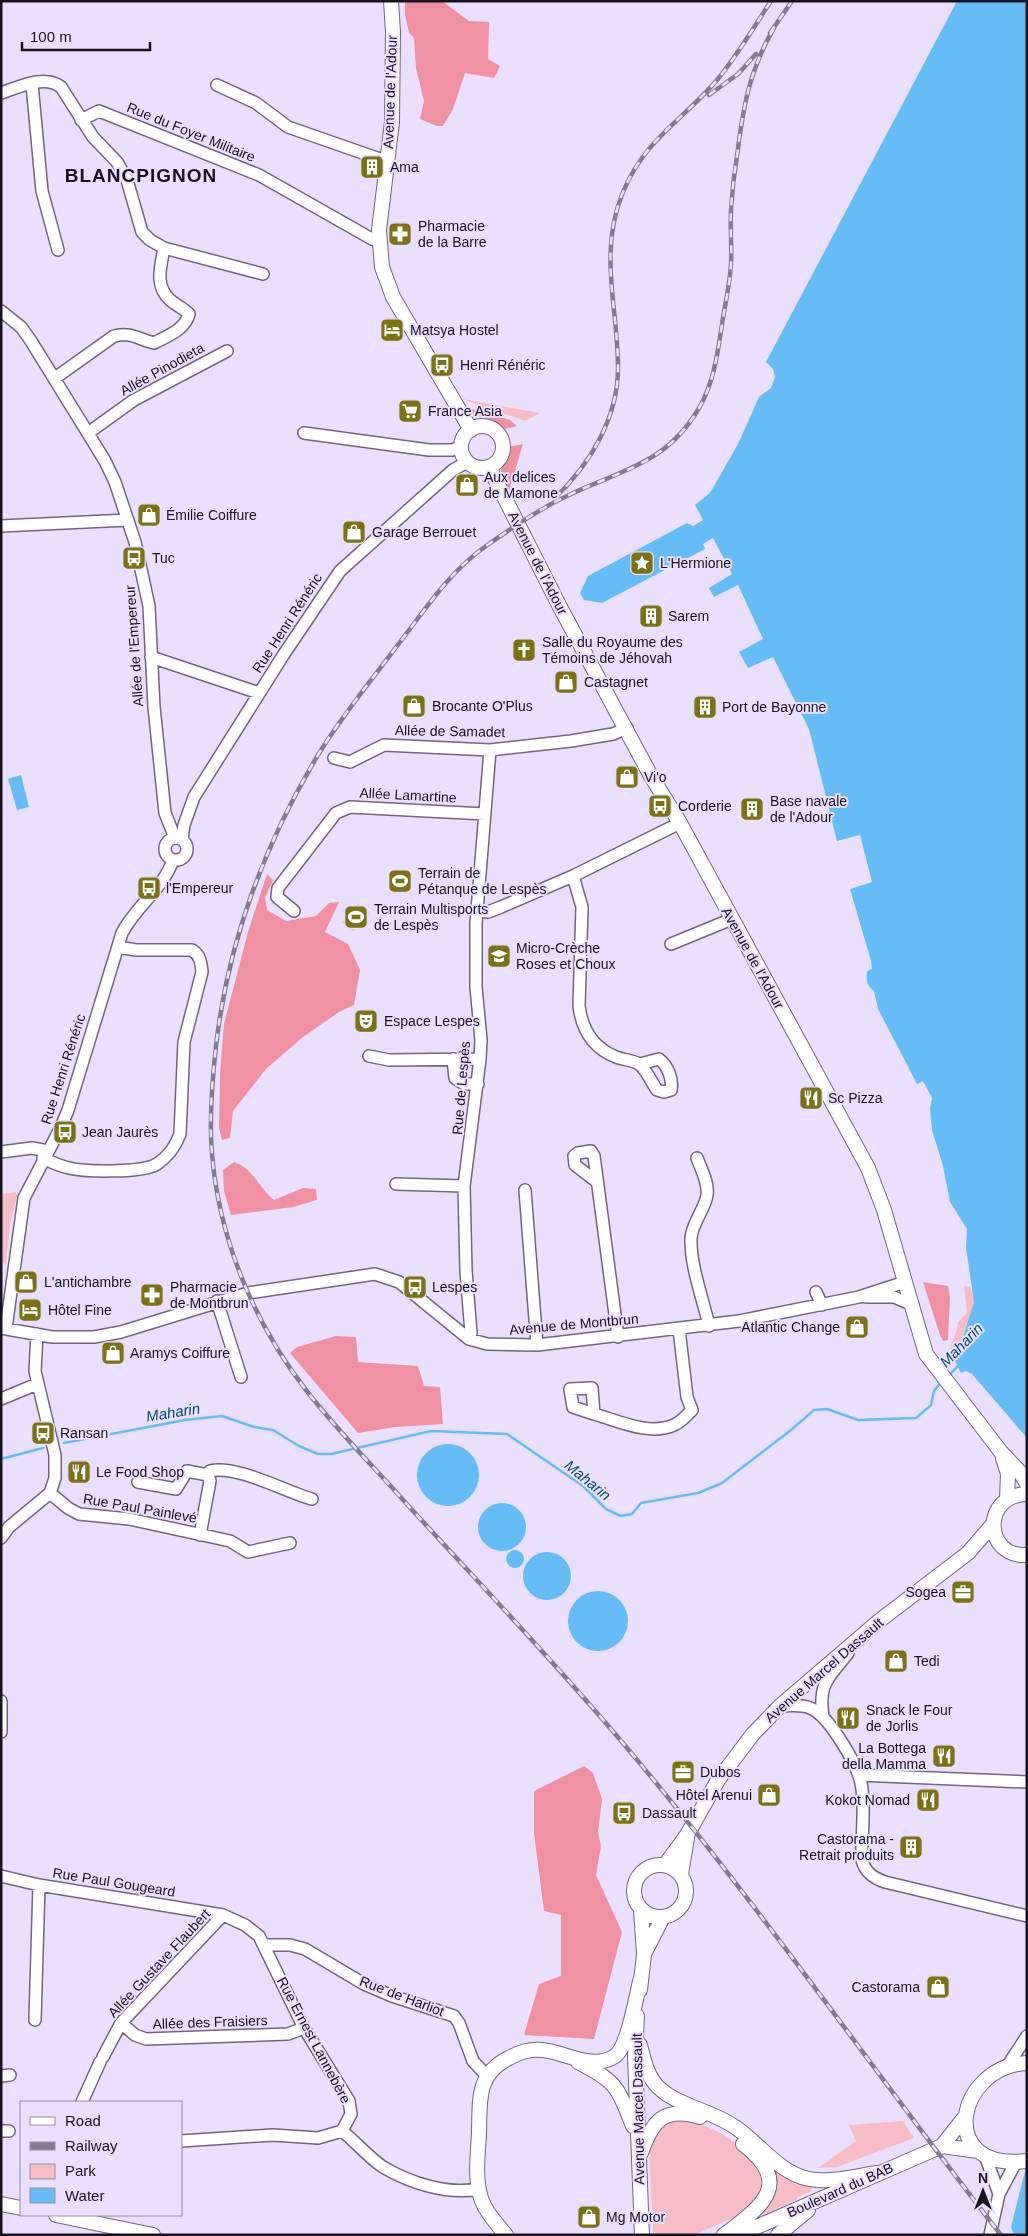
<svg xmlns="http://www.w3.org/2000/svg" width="1028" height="2236" font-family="Arial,sans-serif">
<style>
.green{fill:#f7bdc7}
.forest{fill:#ef90a3}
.water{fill:#66bdf5}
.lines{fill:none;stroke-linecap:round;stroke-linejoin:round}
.stream{stroke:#66bdf5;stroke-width:2.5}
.minor-casing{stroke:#716682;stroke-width:14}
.major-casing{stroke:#716682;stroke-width:16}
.minor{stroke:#fff;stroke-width:11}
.major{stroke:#fff;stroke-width:14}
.rail-casing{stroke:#837b91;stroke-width:4.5}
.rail{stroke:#ebdfff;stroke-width:2.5;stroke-dasharray:8;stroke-linecap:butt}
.labels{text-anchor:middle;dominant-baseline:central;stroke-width:4;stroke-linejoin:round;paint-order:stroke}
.street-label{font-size:14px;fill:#17131e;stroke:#ebdfff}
.poi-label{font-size:14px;fill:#17131e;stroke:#ebdfff;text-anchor:start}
.water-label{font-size:15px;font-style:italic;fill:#00496d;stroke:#ebdfff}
.district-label{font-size:19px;font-weight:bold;letter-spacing:1px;fill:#17131e;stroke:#ebdfff}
</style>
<rect width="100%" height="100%" fill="#ebdfff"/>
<path class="green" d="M462,399l78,14 -15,8z
M358,904l11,9 -16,18 -11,-9z
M18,1192l-8,33 -4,39 -5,-1v-69z
M966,1286l4,1 5,10 -5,24 -4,4 -4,15 -3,3 1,3 -6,6 -4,-6 6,-14 2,-10 9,-9 -3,-26z
M677,2119c25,1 61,21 77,41 5,6 7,15 11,21l-5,16 -23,19 -43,19h-41l-4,-88 16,-25z
M903,2121l11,17 -77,29 -19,1 38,-27 -7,-16z
M770,2166l41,18 1,7 -15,6 1,2 -44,20z"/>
<path class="forest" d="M405,1h37l27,20 20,1 -1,37 12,7 -6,12 -29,-5 -12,36 -10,17h-6l-17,-7 4,-18 -8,-33 -2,-30 -5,-5 -4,-19z
M465,407l45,13 7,6 -12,3c-10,-11 -27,-9 -40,-22z
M523,444l-15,50c-13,-28 -5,-21 0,-47z
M267,874l6,6 -8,18 2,12 19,11 30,-5 13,-13 10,-1 -14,30 23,12 12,26 -6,35 -15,7 -36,25 -37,32 -33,42 -3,27 -8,2 -3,-12 1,-55 4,-49 24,-92z
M234,1162c19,6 25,26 40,38l29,-12 13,1 1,11 -24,7 -62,8 -7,-24 -1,-21z
M923,1282l25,4 2,11 -2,43 -5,1 -3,-6z
M336,1336l20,1 2,25 60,4 6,20 16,1 3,37 -48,3 -37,6 -68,-80 7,-6z
M584,1766l9,7 9,26 -4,33 3,14 -5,29 26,57 -28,107 -70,-4 15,-51 22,-8v-61l-17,-4 -10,-78v-42z"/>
<path class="water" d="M957,1h70v1437l-55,-64 -6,-3 -5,2 -9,-18 10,-15 12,-38 -8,-54 1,-19 -17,-27 -7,-36 -11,-36 -2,-21 2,-11 -9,-17 -6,3 -39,-75 -4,-18c-7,-5 -8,-10 -7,-20l5,-2 -1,-8 -21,-72 22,-7 -12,-47 -23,6 -28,-112 -36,-72 -25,11 -9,-16 24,-13 -25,-54 -24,12 -5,-9 23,-14 -19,-36 -10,6 2,5 -103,54 -18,-3 -4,-7 8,-17 99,-53 6,3 10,-6 -8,-15 15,-12 28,-49 21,-47 12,-9 4,-11 -2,-8 -7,-7z
M21,775l8,32 -12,3 -9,-31z
M417 1475a31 31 0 1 1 62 0a31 31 0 1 1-62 0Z
M478 1527a24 24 0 1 1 48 0a24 24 0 1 1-48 0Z
M506 1559a9 9 0 1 1 18 0a9 9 0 1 1-18 0Z
M523 1576a24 24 0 1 1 48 0a24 24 0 1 1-48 0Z
M568 1621a30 30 0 1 1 60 0a30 30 0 1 1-60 0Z
M1027,2163v72h-13l-3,-8z"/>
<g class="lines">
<path class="stream" d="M949,1375l10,-10
M64,1443l121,-23 37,-4 32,11 19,3 26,16 19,8h13l100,-23 76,3 76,52 23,23 15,7 11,-2 9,-11 57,-10 24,-10 69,-53 23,-20 13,-1 31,11 58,-2 15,-13 3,-14 7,-9
M1,1459l42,-11"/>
<g class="minor-casing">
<path id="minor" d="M32,84l10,107 16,59
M217,85l39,18 32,24 89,31 11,2
M1,93c18,-6 44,-19 60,-6l32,50 24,25 10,18 15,52 8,8 14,8 99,26
M81,120l18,-9 160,64 113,64 7,2
M1,311l20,16 10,14 74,120 10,21 20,60 14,64 5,101 11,106 10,25
M55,378l59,-42c19,-4 23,3 40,7 13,-7 31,-13 35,-29 -6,-6 -13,-9 -19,-14 -16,-15 -9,-34 -6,-52
M88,433l46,-33 93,-49
M304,433l125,17h23l9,-3
M1,526l127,-6
M151,657l108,36
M334,758l16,4 34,-17 106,5 81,-9 42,-7 14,-6
M165 849a11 11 0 1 1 22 0a11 11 0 1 1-22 0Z
M182,839l2,-14 10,-28 90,-143 56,-83 113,-101 14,-8
M573,876l9,31 -3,99c3,24 14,42 37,51 7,3 17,3 23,7 7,5 13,19 18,26l7,2 7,-2c2,-11 -3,-24 -12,-31l-19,5
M294,911l-17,-14 1,-9 58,-75 14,-6 135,7
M477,911l11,1 13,-5 72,-31 107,-53
M671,944l61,-25
M369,1056l20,4 91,-1
M453,1059l2,19 9,6h14
M1,1152l31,-4 16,3
M43,1158c8,4 17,8 26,10 16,4 74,5 88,-4 12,-8 18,-17 23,-30l4,-92 18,-70c-1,-10 -2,-17 -10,-22h-56l-18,-3
M697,1158c4,11 12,25 10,37 -1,12 -15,28 -16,43 -1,27 12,61 18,88
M597,1182l-22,-17 -1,-9 4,-3 13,-2 3,5 24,181
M396,1184l68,2
M525,1190l12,155
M816,1292l6,13
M866,1297h28l19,8
M217,1301l24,76
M1,1328l51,9h42l27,-5 127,-39 127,-19 24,8 70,57 18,5 50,1 202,-24 120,-24 46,-15
M6,1328l18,-130 37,-71 7,-17 54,-177c14,-27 41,-44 51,-73
M469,1339l2,-6 -5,-62 -2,-85 16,-127 1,-19 -5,-53v-64l14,-173
M1,1399l36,-15
M594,1414l-21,-7 -3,-18 22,-1 2,26c25,7 55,22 80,11 7,-3 13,-10 18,-15l-5,-13 -8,-68
M138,1482l38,7 11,-18 21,4
M50,1493l18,15 11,6 50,5 101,22 18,11 42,-9
M200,1535l10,-54 -2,-6 2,-4c26,-7 76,21 102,28
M1,1538l8,-11 41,-34 5,-15v-23l-20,-84 2,-37
M1,1701v31
M780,1706c9,0 21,-2 30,2 18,6 47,56 51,75 5,24 0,52 1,77 3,12 11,18 23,22l142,34
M823,1717c-5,-35 6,-39 25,-64
M859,1775l168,7
M1,1876l38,9 184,30 22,10 14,11 45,92 45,73 2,13 -9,17
M265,1945h25l15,4 59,35 28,12 62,20 5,7 14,38 13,14
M35,2020l4,-135
M121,2023l14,12 11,4 142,-5 16,-6
M103,2057l18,-34 102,-108
M1006,2068l21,-32
M1,2076l9,-1
M82,2102l18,-40
M1,2131h8
M342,2131c14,11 26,26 41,36 27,16 64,28 96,22
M181,2141l92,-6 45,3 24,-7
M986,2158l13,36
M990,2235l9,-41 17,-32"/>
</g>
<g class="major-casing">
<path id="major" d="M391,1l2,31 -1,90 -13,108 3,37 11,30 78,133
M461 447a21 21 0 1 1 42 0a21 21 0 1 1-42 0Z
M489,467l71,140 91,169 29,47 188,345 16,42 42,144 75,98 19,20 7,12
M1003,1458l5,16 -1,25
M1027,1494c-46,1 -43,64 0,61
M634 1891a26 26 0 1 1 52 0a26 26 0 1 1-52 0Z
M665,1865l22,-30 31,-55 35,-46 27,-28 99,-85 89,-68 25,-29
M681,1874l6,-36
M644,1954l19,-37
M640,1990l4,-36 -3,-45
M637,2016l-2,40 7,179
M640,2045c4,15 7,31 18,42 21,20 53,23 77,40 25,17 44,46 74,52 21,4 47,-3 68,-6
M578,2062c39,20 39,24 55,64
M1027,2063c-71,3 -92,109 0,98
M942,2146l36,5
M641,2153c11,-32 23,-47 59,-36
M1,2204l20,4
M56,2215l97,20
M506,2235c-9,-11 -19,-21 -24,-34 -8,-21 -4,-46 -3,-68 1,-32 -3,-59 30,-75 11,-6 20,-9 33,-8 23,2 51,21 73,6 13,-9 21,-58 25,-75
M724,2235c37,-28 71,-51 19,-91
M738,2235l204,-89 22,-28
M778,2235l30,-25"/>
</g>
<use href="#minor" class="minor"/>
<use href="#major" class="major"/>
<g class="rail-casing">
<path id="rail" d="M774,28c-25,43 -31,80 -37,128 -3,18 -5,36 -6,54 -1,18 1,36 0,54 -1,18 -5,36 -8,54 -5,31 -8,63 -24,90 -33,57 -79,62 -132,88 -26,12 -57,33 -81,50 -37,26 -61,64 -89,100 -27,36 -56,71 -79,109 -54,90 -90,187 -102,291 -4,36 -7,72 -4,108 7,85 42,169 94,236 30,39 65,74 98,111 73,80 148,158 218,241 134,158 251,329 379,493
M770,33l22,-32
M709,95l29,-21 18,-20
M555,498c35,-34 63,-80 63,-130 0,-62 -20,-115 5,-176 22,-53 60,-72 94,-112 20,-24 37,-53 54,-79"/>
</g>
<use href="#rail" class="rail"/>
</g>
<defs>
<g id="building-square" transform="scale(1.25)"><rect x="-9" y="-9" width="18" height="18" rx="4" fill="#7b7214" stroke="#ebdfff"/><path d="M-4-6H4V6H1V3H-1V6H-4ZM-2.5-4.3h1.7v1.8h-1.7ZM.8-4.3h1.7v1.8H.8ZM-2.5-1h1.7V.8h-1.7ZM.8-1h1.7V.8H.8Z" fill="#fff"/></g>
<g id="pharmacy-square" transform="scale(1.25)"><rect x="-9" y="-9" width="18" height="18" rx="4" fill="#7b7214" stroke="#ebdfff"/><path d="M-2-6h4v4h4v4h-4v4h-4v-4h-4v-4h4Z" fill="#fff"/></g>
<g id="hotel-square" transform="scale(1.25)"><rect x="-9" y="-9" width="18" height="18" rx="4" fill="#7b7214" stroke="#ebdfff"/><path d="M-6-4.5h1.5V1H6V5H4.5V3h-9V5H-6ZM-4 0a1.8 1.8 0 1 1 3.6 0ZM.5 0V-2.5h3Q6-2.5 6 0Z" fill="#fff"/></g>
<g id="bus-square" transform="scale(1.25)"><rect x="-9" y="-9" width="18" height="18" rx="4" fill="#7b7214" stroke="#ebdfff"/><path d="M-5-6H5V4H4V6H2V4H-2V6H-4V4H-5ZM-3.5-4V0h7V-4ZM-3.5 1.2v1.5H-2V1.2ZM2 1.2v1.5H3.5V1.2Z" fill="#fff"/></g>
<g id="supermarket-square" transform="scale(1.25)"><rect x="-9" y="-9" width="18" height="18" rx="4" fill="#7b7214" stroke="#ebdfff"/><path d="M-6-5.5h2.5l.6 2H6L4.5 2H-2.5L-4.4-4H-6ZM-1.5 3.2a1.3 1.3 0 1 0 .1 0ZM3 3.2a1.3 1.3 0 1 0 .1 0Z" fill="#fff"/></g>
<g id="shop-square" transform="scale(1.25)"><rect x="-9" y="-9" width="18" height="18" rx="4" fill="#7b7214" stroke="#ebdfff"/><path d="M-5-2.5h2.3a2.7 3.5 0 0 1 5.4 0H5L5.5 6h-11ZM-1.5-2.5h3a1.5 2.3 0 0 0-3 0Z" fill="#fff"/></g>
<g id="sight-square" transform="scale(1.25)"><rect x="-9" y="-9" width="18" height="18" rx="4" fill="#7b7214" stroke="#ebdfff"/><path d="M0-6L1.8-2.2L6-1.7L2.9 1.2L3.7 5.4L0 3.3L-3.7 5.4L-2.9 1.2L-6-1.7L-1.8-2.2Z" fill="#fff"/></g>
<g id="church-square" transform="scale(1.25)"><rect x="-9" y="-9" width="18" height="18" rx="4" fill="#7b7214" stroke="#ebdfff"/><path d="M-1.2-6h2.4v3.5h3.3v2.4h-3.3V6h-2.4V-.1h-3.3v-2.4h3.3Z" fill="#fff"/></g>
<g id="stadium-square" transform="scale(1.25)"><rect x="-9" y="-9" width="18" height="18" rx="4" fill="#7b7214" stroke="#ebdfff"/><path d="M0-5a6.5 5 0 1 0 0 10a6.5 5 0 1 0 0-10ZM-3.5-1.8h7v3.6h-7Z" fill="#fff"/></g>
<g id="school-square" transform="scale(1.25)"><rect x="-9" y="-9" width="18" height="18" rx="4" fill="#7b7214" stroke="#ebdfff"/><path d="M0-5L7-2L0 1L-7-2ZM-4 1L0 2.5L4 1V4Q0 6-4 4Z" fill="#fff"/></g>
<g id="theatre-square" transform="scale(1.25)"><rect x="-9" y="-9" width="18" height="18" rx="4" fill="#7b7214" stroke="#ebdfff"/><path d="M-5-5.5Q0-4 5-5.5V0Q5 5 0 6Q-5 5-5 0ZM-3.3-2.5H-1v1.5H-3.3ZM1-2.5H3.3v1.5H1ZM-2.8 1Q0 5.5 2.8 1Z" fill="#fff"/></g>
<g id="restaurant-square" transform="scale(1.25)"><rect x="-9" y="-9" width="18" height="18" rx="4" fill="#7b7214" stroke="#ebdfff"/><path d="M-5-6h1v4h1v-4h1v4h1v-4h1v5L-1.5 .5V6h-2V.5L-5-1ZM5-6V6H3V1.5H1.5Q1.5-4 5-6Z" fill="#fff"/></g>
<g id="office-square" transform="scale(1.25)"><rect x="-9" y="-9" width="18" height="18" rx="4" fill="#7b7214" stroke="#ebdfff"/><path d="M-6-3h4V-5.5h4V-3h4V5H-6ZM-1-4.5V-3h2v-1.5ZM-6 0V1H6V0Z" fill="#fff"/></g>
</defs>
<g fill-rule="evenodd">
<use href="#building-square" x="372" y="167"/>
<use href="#pharmacy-square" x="400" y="234"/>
<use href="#hotel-square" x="392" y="330"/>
<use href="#bus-square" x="442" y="365"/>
<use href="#supermarket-square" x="410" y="411"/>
<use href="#shop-square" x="467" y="485"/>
<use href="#shop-square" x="149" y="515"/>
<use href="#shop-square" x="354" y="532"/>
<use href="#bus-square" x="134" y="558"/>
<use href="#sight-square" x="642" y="563"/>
<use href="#building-square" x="651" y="616"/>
<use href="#church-square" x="524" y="650"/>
<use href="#shop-square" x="566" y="682"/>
<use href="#shop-square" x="414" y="706"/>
<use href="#building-square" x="705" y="707"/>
<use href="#shop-square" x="627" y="777"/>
<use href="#bus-square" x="660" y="806"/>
<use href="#building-square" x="752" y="809"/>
<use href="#stadium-square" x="400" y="881"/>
<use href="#bus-square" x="149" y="888"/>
<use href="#stadium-square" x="356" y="917"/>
<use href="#school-square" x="499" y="956"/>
<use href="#theatre-square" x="366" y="1021"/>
<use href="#restaurant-square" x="811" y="1098"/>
<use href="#bus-square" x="65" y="1132"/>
<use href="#shop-square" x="26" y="1282"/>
<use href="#bus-square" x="415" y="1287"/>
<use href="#pharmacy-square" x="152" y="1295"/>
<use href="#hotel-square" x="30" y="1310"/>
<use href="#shop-square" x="857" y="1327"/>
<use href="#shop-square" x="113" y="1353"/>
<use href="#bus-square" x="43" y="1433"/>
<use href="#restaurant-square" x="79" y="1472"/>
<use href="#office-square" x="963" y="1592"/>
<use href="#shop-square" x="896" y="1661"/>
<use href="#restaurant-square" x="848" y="1718"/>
<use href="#restaurant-square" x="944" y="1756"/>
<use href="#office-square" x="683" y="1772"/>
<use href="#shop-square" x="769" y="1795"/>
<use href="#restaurant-square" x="928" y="1800"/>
<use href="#bus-square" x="624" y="1813"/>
<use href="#building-square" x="911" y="1847"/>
<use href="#shop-square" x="938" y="1987"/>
<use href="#shop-square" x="589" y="2217"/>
</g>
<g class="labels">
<g class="street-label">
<text transform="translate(390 92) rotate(-88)">Avenue de l'Adour</text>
<text transform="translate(191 132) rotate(22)">Rue du Foyer Militaire</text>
<text transform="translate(162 369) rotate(-29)">Allée Pinodieta</text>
<text transform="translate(538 563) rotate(63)">Avenue de l'Adour</text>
<text transform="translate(287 623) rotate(-57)">Rue Henri Rénéric</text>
<text transform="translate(134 646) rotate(-94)">Allée de l'Empereur</text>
<text transform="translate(450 731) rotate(1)">Allée de Samadet</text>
<text transform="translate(408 795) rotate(3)">Allée Lamartine</text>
<text transform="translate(753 958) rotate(61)">Avenue de l'Adour</text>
<text transform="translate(63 1069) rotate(-72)">Rue Henri Rénéric</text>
<text transform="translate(461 1088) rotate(-85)">Rue de Lespès</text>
<text transform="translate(574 1324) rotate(-5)">Avenue de Montbrun</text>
<text transform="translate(140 1508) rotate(10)">Rue Paul Painlevé</text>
<text transform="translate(824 1670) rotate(-41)">Avenue Marcel Dassault</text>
<text transform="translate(114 1882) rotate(9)">Rue Paul Gougeard</text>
<text transform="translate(159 1963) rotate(-47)">Allée Gustave Flaubert</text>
<text transform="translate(402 1996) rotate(21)">Rue de Harliot</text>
<text transform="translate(210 2022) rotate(-2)">Allée des Fraisiers</text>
<text transform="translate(314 2040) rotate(62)">Rue Ernest Lannebère</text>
<text transform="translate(638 2109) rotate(-91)">Avenue Marcel Dassault</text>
<text transform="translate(840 2190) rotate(-24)">Boulevard du BAB</text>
</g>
<g class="poi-label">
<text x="390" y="167">Ama</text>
<text x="418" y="226">Pharmacie<tspan x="418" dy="16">de la Barre</tspan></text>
<text x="410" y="330">Matsya Hostel</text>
<text x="460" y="365">Henri Rénéric</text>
<text x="428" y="411">France Asia</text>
<text x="484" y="477">Aux delices<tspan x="484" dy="16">de Mamone</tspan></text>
<text x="166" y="515">Émilie Coiffure</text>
<text x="372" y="532">Garage Berrouet</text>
<text x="152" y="558">Tuc</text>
<text x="660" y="563">L'Hermione</text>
<text x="668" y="616">Sarem</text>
<text x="542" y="642">Salle du Royaume des<tspan x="542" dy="16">Témoins de Jéhovah</tspan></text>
<text x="584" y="682">Castagnet</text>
<text x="432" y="706">Brocante O'Plus</text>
<text x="722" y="707">Port de Bayonne</text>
<text x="644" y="777">Vi'o</text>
<text x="770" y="801">Base navale<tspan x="770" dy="16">de l'Adour</tspan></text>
<text x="678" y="806">Corderie</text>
<text x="418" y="873">Terrain de<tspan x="418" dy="16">Pétanque de Lespès</tspan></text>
<text x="166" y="888">l'Empereur</text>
<text x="374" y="909">Terrain Multisports<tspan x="374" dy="16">de Lespès</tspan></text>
<text x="516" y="948">Micro-Crèche<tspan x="516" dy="16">Roses et Choux</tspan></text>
<text x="384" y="1021">Espace Lespes</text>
<text x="828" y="1098">Sc Pizza</text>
<text x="82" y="1132">Jean Jaurès</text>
<text x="44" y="1282">L'antichambre</text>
<text x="170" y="1287">Pharmacie<tspan x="170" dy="16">de Montbrun</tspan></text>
<text x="432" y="1287">Lespes</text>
<text x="48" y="1310">Hôtel Fine</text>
<text x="840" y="1327" text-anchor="end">Atlantic Change</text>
<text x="130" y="1353">Aramys Coiffure</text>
<text x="60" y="1433">Ransan</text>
<text x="96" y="1472">Le Food Shop</text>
<text x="946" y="1592" text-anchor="end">Sogea</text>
<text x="914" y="1661">Tedi</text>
<text x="866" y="1710">Snack le Four<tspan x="866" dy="16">de Jorlis</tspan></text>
<text x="926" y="1748" text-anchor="end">La Bottega<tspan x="926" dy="16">della Mamma</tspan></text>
<text x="700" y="1772">Dubos</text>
<text x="752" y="1795" text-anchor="end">Hôtel Arenui</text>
<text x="910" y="1800" text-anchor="end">Kokot Nomad</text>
<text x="642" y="1813">Dassault</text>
<text x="894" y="1839" text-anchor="end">Castorama -<tspan x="894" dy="16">Retrait produits</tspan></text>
<text x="920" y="1987" text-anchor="end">Castorama</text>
<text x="606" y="2217">Mg Motor</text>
</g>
<g class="water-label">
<text transform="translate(961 1345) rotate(-46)">Maharin</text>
<text transform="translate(173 1412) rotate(-9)">Maharin</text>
<text transform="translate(588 1480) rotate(39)">Maharin</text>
</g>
<g class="district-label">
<text x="141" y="175">BLANCPIGNON</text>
</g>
</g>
<rect width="1028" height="2236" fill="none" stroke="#17131e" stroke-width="5"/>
<rect x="20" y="2101" width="162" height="115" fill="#ebdfff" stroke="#968da5"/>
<rect x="30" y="2117" width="25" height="8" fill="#ffffff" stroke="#968da5"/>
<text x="65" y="2126" font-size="15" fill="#17131e">Road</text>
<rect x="30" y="2142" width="25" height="8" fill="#837b91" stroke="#968da5"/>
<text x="65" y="2151" font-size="15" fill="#17131e">Railway</text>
<rect x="30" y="2164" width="25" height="15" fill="#f7bdc7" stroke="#968da5"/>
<text x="65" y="2176" font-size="15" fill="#17131e">Park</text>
<rect x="30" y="2188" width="25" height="15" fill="#66bdf5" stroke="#968da5"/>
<text x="65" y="2201" font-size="15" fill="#17131e">Water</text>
<g transform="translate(983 2191)" stroke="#ebdfff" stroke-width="4" paint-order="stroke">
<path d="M0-4L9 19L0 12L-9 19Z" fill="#17131e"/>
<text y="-8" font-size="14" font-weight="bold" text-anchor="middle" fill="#17131e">N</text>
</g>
<path d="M22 42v8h128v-8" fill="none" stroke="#17131e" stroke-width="2.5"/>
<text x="30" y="42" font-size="15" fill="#17131e" stroke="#ebdfff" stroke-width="4" paint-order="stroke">100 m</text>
</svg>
